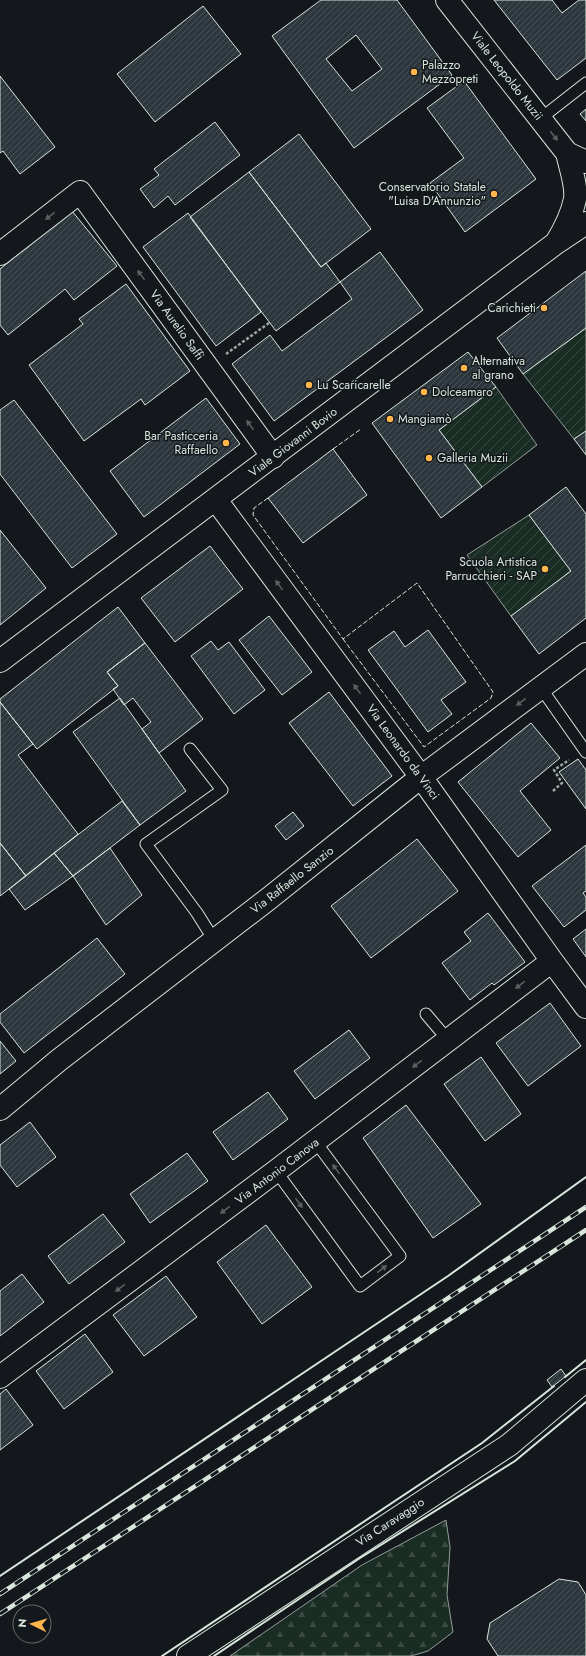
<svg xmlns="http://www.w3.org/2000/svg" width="586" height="1656" font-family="Jost,sans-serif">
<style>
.forest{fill:url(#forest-firs);stroke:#939e99}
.garden{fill:url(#garden-furrows);stroke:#939e99}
.building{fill:url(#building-hatch);stroke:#d8e6dc;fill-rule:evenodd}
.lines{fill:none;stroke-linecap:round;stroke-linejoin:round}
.service-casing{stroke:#d8e6dc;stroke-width:13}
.minor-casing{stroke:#d8e6dc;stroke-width:24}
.tertiary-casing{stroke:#d8e6dc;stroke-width:24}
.secondary-casing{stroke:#d8e6dc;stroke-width:24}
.path{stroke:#9da8a2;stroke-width:2.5;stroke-dasharray:3 2;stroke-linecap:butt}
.service{stroke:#14181c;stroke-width:11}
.minor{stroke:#14181c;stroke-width:22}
.tertiary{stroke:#14181c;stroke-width:22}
.secondary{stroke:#14181c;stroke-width:22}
.rail-casing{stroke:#d8e6dc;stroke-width:4.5}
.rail{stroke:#14181c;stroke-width:3;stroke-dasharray:9;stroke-linecap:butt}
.fence{stroke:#d8e6dc;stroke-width:1;stroke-dasharray:5 2;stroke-linecap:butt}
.wall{stroke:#d8e6dc;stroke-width:2}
.oneway{fill:#59605f}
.poi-dot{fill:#ffb74d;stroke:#14181c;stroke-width:1.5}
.labels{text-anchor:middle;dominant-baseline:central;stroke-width:3;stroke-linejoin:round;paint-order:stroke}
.poi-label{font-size:12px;fill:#d8e6dc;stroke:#14181c;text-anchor:start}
.street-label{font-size:12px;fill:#d8e6dc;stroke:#14181c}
</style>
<defs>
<pattern id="forest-firs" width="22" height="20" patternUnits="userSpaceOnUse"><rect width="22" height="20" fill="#1a2d24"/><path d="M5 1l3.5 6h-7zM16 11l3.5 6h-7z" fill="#3b4b43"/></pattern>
<pattern id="garden-furrows" width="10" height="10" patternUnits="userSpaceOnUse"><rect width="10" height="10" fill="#1a2d24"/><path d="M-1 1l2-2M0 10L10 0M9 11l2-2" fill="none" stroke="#3b4b43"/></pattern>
<pattern id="building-hatch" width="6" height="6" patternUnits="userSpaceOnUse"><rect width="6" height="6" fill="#2c363c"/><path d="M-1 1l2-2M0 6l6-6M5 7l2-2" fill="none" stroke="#4a5358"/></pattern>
</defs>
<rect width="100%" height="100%" fill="#14181c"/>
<path class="forest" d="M446,1520l4,27 -3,48 6,37 -25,19 -17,5h-181l132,-91z"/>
<path class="garden" d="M586,328v103l-12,8 -51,-65z
M496,387l41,58 -55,42 -43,-57z
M529,515l42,56 -60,45 -44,-61z"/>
<path class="building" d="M321,0h76l55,75 -98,73 -82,-112zM356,35l26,34 -30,22 -26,-32z
M494,0h58l10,13 17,-13h7v58l-29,22z
M203,6l38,48 -86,68 -38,-48z
M0,76l55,71 -35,27 -17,-23 -3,2z
M464,81l72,98 -71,53 -35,-49 34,-25 -37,-50z
M586,109v12l-6,-7z
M215,122l25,33 -65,50 -7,-9 -14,12 -14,-19 19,-14 -5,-6z
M299,134l72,95 -50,38 -72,-95z
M249,172l72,95 5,-4 14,19 -64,49 -86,-114z
M72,211l45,55 -43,34 -9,-11 -57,46 -8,-10v-56z
M188,213l73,99 -45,34 -73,-99z
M380,252l43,58 -149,111 -42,-57 38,-29 12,16 70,-52 -12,-17z
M586,271v57l-63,46 -26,-36z
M126,284l64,87 -45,34 -4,-6 -57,42 -55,-76 54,-41 -4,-5z
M468,352l28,35 -57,43 43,57 -41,31 -69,-95z
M206,398l34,46 -96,73 -34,-46z
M14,400l103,134 -45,34 -72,-94v-64z
M586,431v24l-12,-16z
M333,449l34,46 -64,48 -35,-45z
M566,487l20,27v104l-47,36 -28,-38 60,-45 -42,-56z
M0,530l46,58 -46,37z
M210,546l33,43 -68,53 -34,-44z
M118,607l27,36 -38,29 11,14 -81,63 -37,-47v-3z
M269,616l43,56 -30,23 -43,-55z
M428,630l38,52 -25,18 11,14 -24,18 -60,-82 26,-19 11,16z
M211,641l7,9 11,-8 36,48 -31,24 -43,-58z
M145,643l58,76 -44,34 -17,-24 9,-7 -18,-24 -9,7 -11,-16 5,-3 -11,-14z
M329,692l63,84 -39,30 -64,-83z
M120,698l66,93 -46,34 -67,-93z
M0,702l33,42 -15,11 60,79 -52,42 -26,-33z
M531,723l29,35 -40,33 31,39 -33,27 -60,-75z
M578,759l8,11v39l-27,-37z
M122,801l18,24 -67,51 -19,-23z
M293,812l11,14 -18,14 -11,-14z
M417,839l41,52 -87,67 -40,-52z
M0,843l26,33 -26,20z
M586,845v46l-3,2 3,4v13l-22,17 -32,-41z
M110,848l32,47 -36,30 -33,-49z
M54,853l19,23 -48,34 -16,-21z
M488,913l37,49 -31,23 -2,-2 -22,17 -28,-37 29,-22 -7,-9z
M586,929v28l-13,-18z
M97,938l28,36 -101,79 -24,-31v-8z
M550,1003l31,43 -53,40 -32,-43z
M349,1030l21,28 -55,41 -21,-28z
M0,1041l16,20 -16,13z
M481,1057l40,57 -36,27 -41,-57z
M268,1092l20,27 -55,41 -20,-28z
M406,1105l75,99 -48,34 -70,-100z
M30,1122l26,35 -39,30 -17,-22v-20z
M187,1153l21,28 -58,42 -20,-29z
M103,1214l22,28 -56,42 -21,-28z
M266,1225l46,62 -50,37 -45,-62z
M22,1274l22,28 -44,34v-45z
M166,1276l31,41 -53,39 -31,-41z
M85,1334l28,38 -49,37 -28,-38z
M561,1369l5,7 -14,11 -5,-7z
M6,1389l27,36 -33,25v-56z
M559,1579l19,3 8,13v61h-88l-11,-17 3,-16z"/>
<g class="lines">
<g class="service-casing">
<path id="service" d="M540,119l46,-36
M541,688l45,64
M190,749l32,41 -76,54 51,69 17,27
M426,1014l22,26
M276,1171l84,115 40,-30 -85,-115"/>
</g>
<g class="minor-casing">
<path id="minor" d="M0,254l80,-62 193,265
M216,500l205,277 131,184 34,46
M0,1109l59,-49 208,-160 154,-123 165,-123
M0,1377l276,-206 276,-210"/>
</g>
<g class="tertiary-casing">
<path id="tertiary" d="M188,1656l321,-211 77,-65"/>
</g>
<g class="secondary-casing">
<path id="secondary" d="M447,0l120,153 19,9
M556,243c8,-13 16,-29 19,-44 2,-14 -5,-32 -8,-46
M0,661l556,-418 30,-20"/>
</g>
<path class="path" d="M226,354l43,-31
M553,791l9,-8 -8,-13 15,-10"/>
<use href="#service" class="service"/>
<use href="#minor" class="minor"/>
<use href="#tertiary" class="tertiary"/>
<use href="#secondary" class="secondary"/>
<g class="rail-casing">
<path id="rail" d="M0,1594l586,-387
M0,1614l586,-384"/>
</g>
<use href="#rail" class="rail"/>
<path class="fence" d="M333,449l28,-20
M268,498l-14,10 -1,7 90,124 74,-56 76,109 -2,6 -67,49 -81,-108"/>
<path class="wall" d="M565,1377l21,-17
M0,1576l448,-300 138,-99
M162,1656l320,-213 72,-57
M214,1656l146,-98 155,-97 71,-59"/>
</g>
<defs><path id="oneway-solid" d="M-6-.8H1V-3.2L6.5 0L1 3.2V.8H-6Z"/></defs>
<g class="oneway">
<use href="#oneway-solid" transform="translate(554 136) rotate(52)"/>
<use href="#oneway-solid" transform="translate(50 216) rotate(142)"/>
<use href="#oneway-solid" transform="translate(141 275) rotate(-126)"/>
<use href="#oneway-solid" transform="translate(250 425) rotate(-126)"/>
<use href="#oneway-solid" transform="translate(279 585) rotate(-126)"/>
<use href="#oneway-solid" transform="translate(357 689) rotate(-126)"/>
<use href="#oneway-solid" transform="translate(521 702) rotate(143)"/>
<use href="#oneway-solid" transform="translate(520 985) rotate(143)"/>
<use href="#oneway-solid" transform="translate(417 1064) rotate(143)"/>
<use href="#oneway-solid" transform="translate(336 1169) rotate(-126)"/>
<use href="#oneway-solid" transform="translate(299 1203) rotate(54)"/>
<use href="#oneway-solid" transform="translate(225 1210) rotate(143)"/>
<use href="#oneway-solid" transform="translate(382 1269) rotate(-37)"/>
<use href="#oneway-solid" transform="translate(120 1288) rotate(143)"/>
</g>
<g class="poi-dot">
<circle cx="414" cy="72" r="4"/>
<circle cx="494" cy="194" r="4"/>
<circle cx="544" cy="308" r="4"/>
<circle cx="464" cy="368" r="4"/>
<circle cx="309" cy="385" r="4"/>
<circle cx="424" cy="392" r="4"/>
<circle cx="390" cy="419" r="4"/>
<circle cx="226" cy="443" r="4"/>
<circle cx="429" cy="458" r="4"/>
<circle cx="545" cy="569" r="4"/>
</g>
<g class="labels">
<g class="poi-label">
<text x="422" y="65">Palazzo<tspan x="422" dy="14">Mezzopreti</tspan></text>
<text x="486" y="187" text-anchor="end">Conservatorio Statale<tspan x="486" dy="14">"Luisa D'Annunzio"</tspan></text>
<text x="536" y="308" text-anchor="end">Carichieti</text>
<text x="472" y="361">Alternativa<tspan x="472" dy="14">al grano</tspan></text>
<text x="317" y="385">Lu Scaricarelle</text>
<text x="432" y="392">Dolceamaro</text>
<text x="398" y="419">Mangiamò</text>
<text x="218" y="436" text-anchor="end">Bar Pasticceria<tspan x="218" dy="14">Raffaello</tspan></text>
<text x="437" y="458">Galleria Muzii</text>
<text x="537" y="562" text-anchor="end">Scuola Artistica<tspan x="537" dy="14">Parrucchieri - SAP</tspan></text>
</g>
<g class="street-label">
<text transform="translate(507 76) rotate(52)">Viale Leopoldo Muzii</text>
<text transform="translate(177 325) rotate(54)">Via Aurelio Saffi</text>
<text transform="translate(293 442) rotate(-37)">Viale Giovanni Bovio</text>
<text transform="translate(403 752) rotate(54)">Via Leonardo da Vinci</text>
<text transform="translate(292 880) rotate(-38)">Via Raffaello Sanzio</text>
<text transform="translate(277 1171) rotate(-37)">Via Antonio Canova</text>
<text transform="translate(390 1522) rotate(-33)">Via Caravaggio</text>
</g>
</g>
<g transform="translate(32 1624) rotate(275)"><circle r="19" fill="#14181c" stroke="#626a69"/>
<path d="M0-3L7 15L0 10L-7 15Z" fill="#ffb74d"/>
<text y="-6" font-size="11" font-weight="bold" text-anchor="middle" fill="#d8e6dc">N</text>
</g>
</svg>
